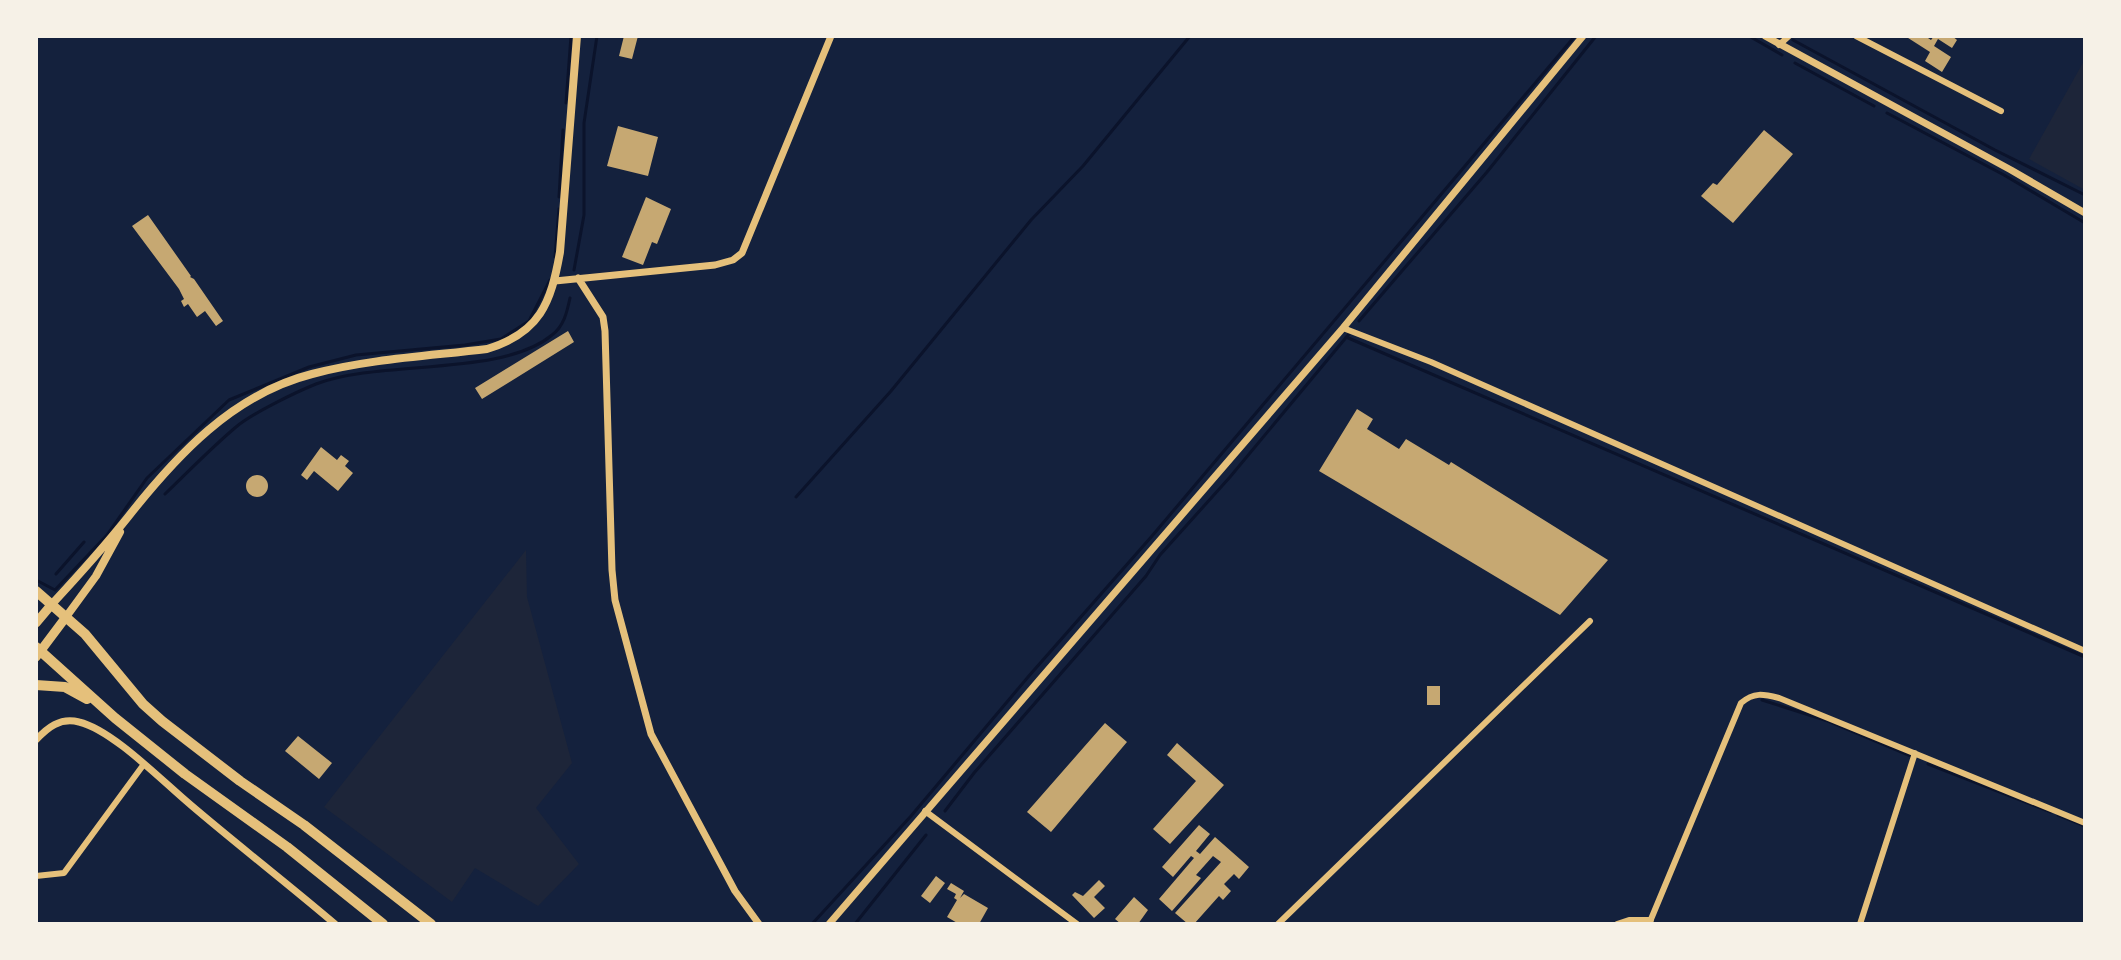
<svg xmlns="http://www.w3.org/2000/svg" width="2121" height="960" font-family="'Asap Condensed',sans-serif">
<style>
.green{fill:#1d2539}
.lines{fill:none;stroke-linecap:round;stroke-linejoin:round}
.stream{stroke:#0b132b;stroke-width:3}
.building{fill:#c6a872}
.minor{stroke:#e5c07b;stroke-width:6}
.tertiary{stroke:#e5c07b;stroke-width:7}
.secondary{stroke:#e5c07b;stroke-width:8}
.primary{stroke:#e5c07b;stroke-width:9}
.trunk{stroke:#e5c07b;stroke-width:10}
</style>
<rect width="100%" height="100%" fill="#14213d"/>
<path class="green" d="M2085,59v131l-56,-31z
M526,550l1,47 45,166 -36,45 43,56 -41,42 -63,-38 -23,34 -128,-95z"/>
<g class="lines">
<path class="stream" d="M1749,36l33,19
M1793,40l202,110 90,45
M1795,63l79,43
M566,103l5,-67
M1887,113l117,62 81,48
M559,197l4,-67
M555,257l4,-48
M574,270l10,-55v-92l13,-87
M1359,321l128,-149 109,-136
M1346,337l739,320
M165,494c23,-22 46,-46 71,-67 15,-13 60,-35 80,-43 65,-25 186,-7 236,-49 12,-9 15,-23 18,-37
M796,497l95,-106 140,-171 52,-54 107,-130
M56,574l28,-32
M36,580l19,10 52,-55 40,-57 82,-78 80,-33 47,-12 109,-10 36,-6 28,-18 21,-41
M1762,700l66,21 83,35
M1928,764l123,48
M945,811l29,-38 172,-197 14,-21 70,-78 119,-143
M2058,815l27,11
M812,924l99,-108 117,-139 124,-141 423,-500
M855,924l71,-89"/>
</g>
<path class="building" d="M624,36h14l-6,23 -13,-3z
M1905,36h20l6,4 3,-4h18l5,4 -5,8 -14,-9 -4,7 17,11 -9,15 -17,-11 5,-9z
M618,126l40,11 -10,39 -41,-10z
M1764,130l29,24 -60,69 -32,-27 12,-13 4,2z
M646,197l25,12 -14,35 -5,-2 -9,23 -21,-8z
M148,215l43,61 -1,1 4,2 29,42 -7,5 -11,-15 -8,6 -9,-13 -4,3 -3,-6 3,-2 -5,-10 -47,-63z
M568,331l6,11 -92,57 -7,-11z
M1357,409l16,10 -6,10 32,20 7,-10 43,26 2,-3 157,98 -48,55 -219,-131 -22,-13z
M321,447l16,13 4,-5 8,6 -4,5 8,7 -15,18 -24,-20 -7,9 -6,-5z
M246 486a11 11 0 1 1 22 0a11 11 0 1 1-22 0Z
M1427,686h13v19h-13z
M1105,723l22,19 -76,90 -24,-20z
M298,736l34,27 -13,16 -34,-28z
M1177,743l47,42 -54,59 -17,-15 43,-48 -29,-26z
M1199,825l11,9 -14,17 4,3 15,-17 34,30 -10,12 -5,-5 -10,10 7,7 -8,9 -4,-4 -25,28h-6l-13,-11 46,-51 -8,-6 -17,19 5,3 -29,33 -13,-12 35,-41 -3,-2 -18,21 -11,-10z
M936,876l9,7 -15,20 -9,-7z
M1099,880l6,6 -11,11 11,11 -11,10 -22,-23 3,-3 8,4z
M951,883l13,8 -4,7 4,-4 24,14 -9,16h-20l-12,-7 10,-17 -3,-2 2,-4 -9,-5z
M1134,897l14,13 -10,14h-17l-6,-5z"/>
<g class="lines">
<path class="minor" d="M1856,36l145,75
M1779,45l10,-9
M1343,328l88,34 654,289
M925,811l152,113
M36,876l28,-3 80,-109
M1278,924l312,-303
M1617,924l12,-4h22
M1649,924l92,-221c13,-11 22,-9 38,-5l306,125
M1860,924l55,-171"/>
<path class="tertiary" d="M1765,36l246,134 74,43
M578,278l25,39 2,14 7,239 3,30 36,134 84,157 24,33
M555,281l160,-16 18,-5 9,-7 89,-217
M36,740c11,-12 24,-23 43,-18 34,8 85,61 113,84 47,40 96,78 143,118
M829,924l514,-596 240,-292"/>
<path class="secondary" d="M52,604c26,-28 52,-57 76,-87 48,-61 105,-123 184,-143 57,-15 117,-18 175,-25 53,-16 64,-46 73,-97l17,-216
M66,617l30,-41 24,-44"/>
<path class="primary" d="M36,623l16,-19
M36,657l30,-40"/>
<path class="trunk" d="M36,591l49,43 58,70 19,17 78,60 64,44 127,99
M36,647l79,71 70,56 102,73 96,77
M36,685l29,2 22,12"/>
</g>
<rect width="2121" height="960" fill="none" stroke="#f6f1e7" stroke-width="76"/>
</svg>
